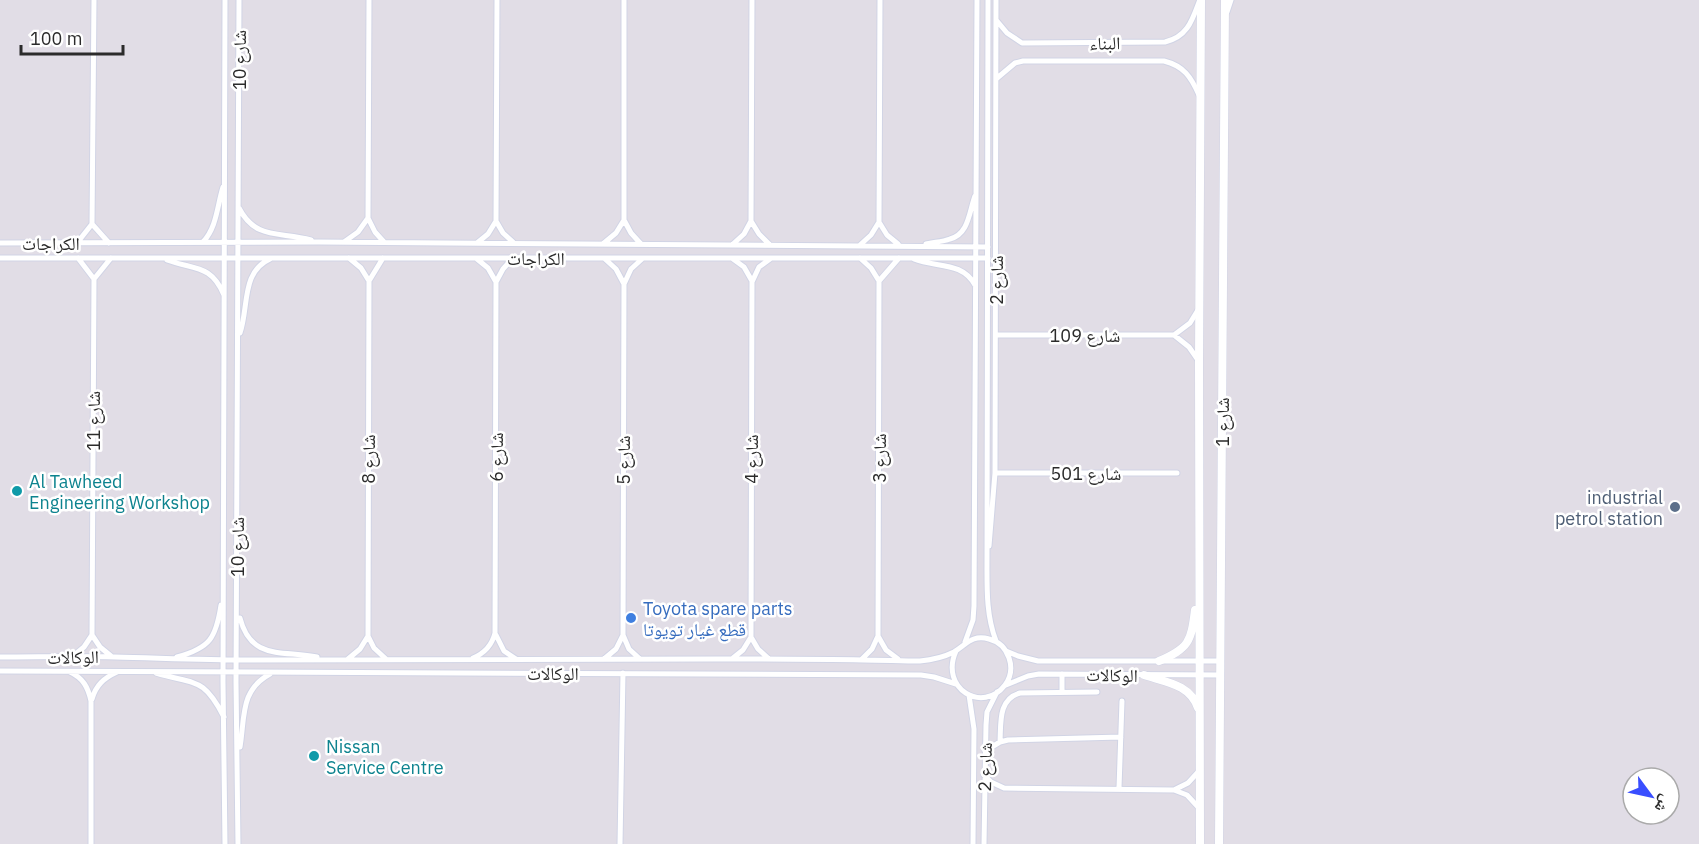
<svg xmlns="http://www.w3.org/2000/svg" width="1699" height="844" font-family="'IBM Plex Sans','Noto Naskh Arabic',sans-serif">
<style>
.industrial{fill:#e1dde6;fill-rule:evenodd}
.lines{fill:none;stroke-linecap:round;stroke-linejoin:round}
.street-casing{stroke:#d1d4e5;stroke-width:7}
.secondary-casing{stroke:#d1d4e5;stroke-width:9}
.street{stroke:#fff;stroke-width:5}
.secondary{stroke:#fff;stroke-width:8}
.culture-dot{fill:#0f9aa8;stroke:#fff;stroke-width:2}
.service-dot{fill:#5c6f8a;stroke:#fff;stroke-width:2}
.shop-dot{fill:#3f7fe0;stroke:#fff;stroke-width:2}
.labels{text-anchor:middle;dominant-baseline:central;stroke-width:5;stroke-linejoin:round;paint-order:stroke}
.street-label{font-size:18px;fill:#2b2b2b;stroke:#fff}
.culture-label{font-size:18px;fill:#0d838f;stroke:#fff;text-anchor:start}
.service-label{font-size:18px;fill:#4e5e75;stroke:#fff;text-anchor:end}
.shop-label{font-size:18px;fill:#366cbe;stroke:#fff;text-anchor:start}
</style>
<rect width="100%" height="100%" fill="#eee8dc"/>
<path class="industrial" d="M0,0h1699v844h-1699zM1633,778h36v36h-36z"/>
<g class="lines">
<g class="street-casing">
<path id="street" d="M369,0l-1,218 7,14 9,10
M624,0v220l7,13 10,11
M752,0l-1,221 8,13 10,10
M880,0l-1,222 8,13 11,9
M988,0l-1,560c0,28 -1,55 9,81
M1227,12l4,-12
M997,21l10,12 15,10 143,-1c22,-5 27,-21 34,-40
M996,79l19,-16 8,-2h141c20,5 27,16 35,34
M239,208c17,33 42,23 72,32
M496,221l7,12 10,9
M92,224l17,19
M203,242c14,-15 14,-36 20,-55
M344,242l14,-10 10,-14
M0,243l319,-1 669,5
M77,243l15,-19 2,-224
M477,243l11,-9 8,-13 1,-221
M604,243l12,-10 8,-13
M733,244l11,-10 7,-13
M926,244c8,-2 16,-2 24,-5 19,-5 19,-27 25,-43
M860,245l11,-10 8,-13
M0,258h988
M349,258l12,10 8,13
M383,258l-14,23 -1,355 6,12 12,11
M860,258l11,10 8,13 -1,355 -6,13 -10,10
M477,259l11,9 8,14
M605,259l11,10 8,15 -1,351 6,14 11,10
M733,259l11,8 8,14
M914,259c22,9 48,2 61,26
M167,260c27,10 44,4 57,35
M94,279l17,-21
M879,281l20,-23
M624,284l7,-15 11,-10
M240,333c9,-26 1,-61 30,-74
M996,335h178l16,-12 8,-13
M1174,335l15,12 9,13
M995,473h182
M989,546l6,-73 1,-473
M240,618c11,43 43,32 77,39
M92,635l8,12 11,9
M496,635l8,16 12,8
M878,636l8,14 12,9
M751,637l7,12 10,9
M965,642l8,-22 1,-14 3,-606
M1006,651l12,5 20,5h183
M0,657c38,0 77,-1 115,0 44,1 88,3 132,3 158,0 315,0 472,-1 48,0 96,0 144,1 19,0 38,1 57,1 11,-1 24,-4 34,-9 12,-7 18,-18 35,-13 20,5 28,30 16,46 -22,29 -66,4 -49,-34
M72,657l12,-10 8,-12 2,-356 -16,-21
M177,657c33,-9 39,-19 44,-52
M473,658c12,-5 19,-13 22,-25l1,-351 7,-13 10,-11
M733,658l10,-8 8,-13 1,-355 7,-15 11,-8
M348,659l12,-10 8,-13
M604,659l12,-10 7,-14
M0,671l921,4 13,2 22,7
M70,672c13,6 18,15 21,29v143
M156,673c39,12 47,3 68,44
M1006,685l22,-9 11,-2 182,1
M1062,692v-18
M969,695l5,34 -1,115
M92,699c4,-14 12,-21 25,-27
M1000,742c1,-19 -2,-43 20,-49l77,-1
M240,747c5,-30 0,-57 30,-73
M985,751l15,-9 8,-2 113,-3
M984,775l7,7 13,6 170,2 13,5 12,13
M1119,788l3,-87
M1174,790l14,-7 11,-12
M225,844l-2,-162 2,-682
M238,844l-2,-162 3,-682
M620,844l3,-171
M984,844l2,-119 1,-13 10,-20"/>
</g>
<g class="secondary-casing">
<path id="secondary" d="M1159,661c30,-13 32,-19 36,-51
M1144,675c21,7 46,9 54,33
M1200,844l-1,-482 2,-362
M1219,844l6,-844"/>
</g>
<use href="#street" class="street"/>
<use href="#secondary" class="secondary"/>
</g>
<g class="culture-dot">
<circle cx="17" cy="491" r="6"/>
<circle cx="314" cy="756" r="6"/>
</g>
<circle class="service-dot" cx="1675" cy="507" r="6"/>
<circle class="shop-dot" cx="631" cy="618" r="6"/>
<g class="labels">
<g class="street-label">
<text transform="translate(1105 43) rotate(-1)">البناء</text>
<text transform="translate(239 60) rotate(-90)">شارع 10</text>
<text x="51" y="243">الكراجات</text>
<text x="536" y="258">الكراجات</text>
<text transform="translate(996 280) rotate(-90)">شارع 2</text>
<text x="1085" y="335">شارع 109</text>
<text transform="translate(93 421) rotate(-90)">شارع 11</text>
<text transform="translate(1222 422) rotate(-90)">شارع 1</text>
<text transform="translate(496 457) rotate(-90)">شارع 6</text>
<text transform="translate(879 458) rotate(-90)">شارع 3</text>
<text transform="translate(368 459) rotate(-90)">شارع 8</text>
<text transform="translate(751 459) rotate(-90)">شارع 4</text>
<text transform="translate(623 460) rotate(-90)">شارع 5</text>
<text x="1086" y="473">شارع 501</text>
<text transform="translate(237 547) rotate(-90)">شارع 10</text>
<text transform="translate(73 657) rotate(-1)">الوكالات</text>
<text x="553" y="673">الوكالات</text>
<text transform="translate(1112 675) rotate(1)">الوكالات</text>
<text transform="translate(985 767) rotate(-89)">شارع 2</text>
</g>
<g class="culture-label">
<text x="29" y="481">Al Tawheed<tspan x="29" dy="21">Engineering Workshop</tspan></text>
<text x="326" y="746">Nissan<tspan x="326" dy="21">Service Centre</tspan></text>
</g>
<g class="service-label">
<text x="1663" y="497">industrial<tspan x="1663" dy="21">petrol station</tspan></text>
</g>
<g class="shop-label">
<text x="643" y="608">Toyota spare parts<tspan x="643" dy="21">قطع غيار تويوتا</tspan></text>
</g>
</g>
<g transform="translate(1651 796) rotate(123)"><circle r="28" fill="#ffffff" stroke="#aaaaaa" stroke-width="1.5"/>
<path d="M0-4.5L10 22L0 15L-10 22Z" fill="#394eff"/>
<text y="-9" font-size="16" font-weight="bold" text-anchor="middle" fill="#2b2b2b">ش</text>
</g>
<path d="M21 45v9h102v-9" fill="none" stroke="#2b2b2b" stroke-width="3"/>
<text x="30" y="45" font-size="18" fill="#2b2b2b" stroke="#ffffff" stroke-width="4.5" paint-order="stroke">100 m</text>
</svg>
